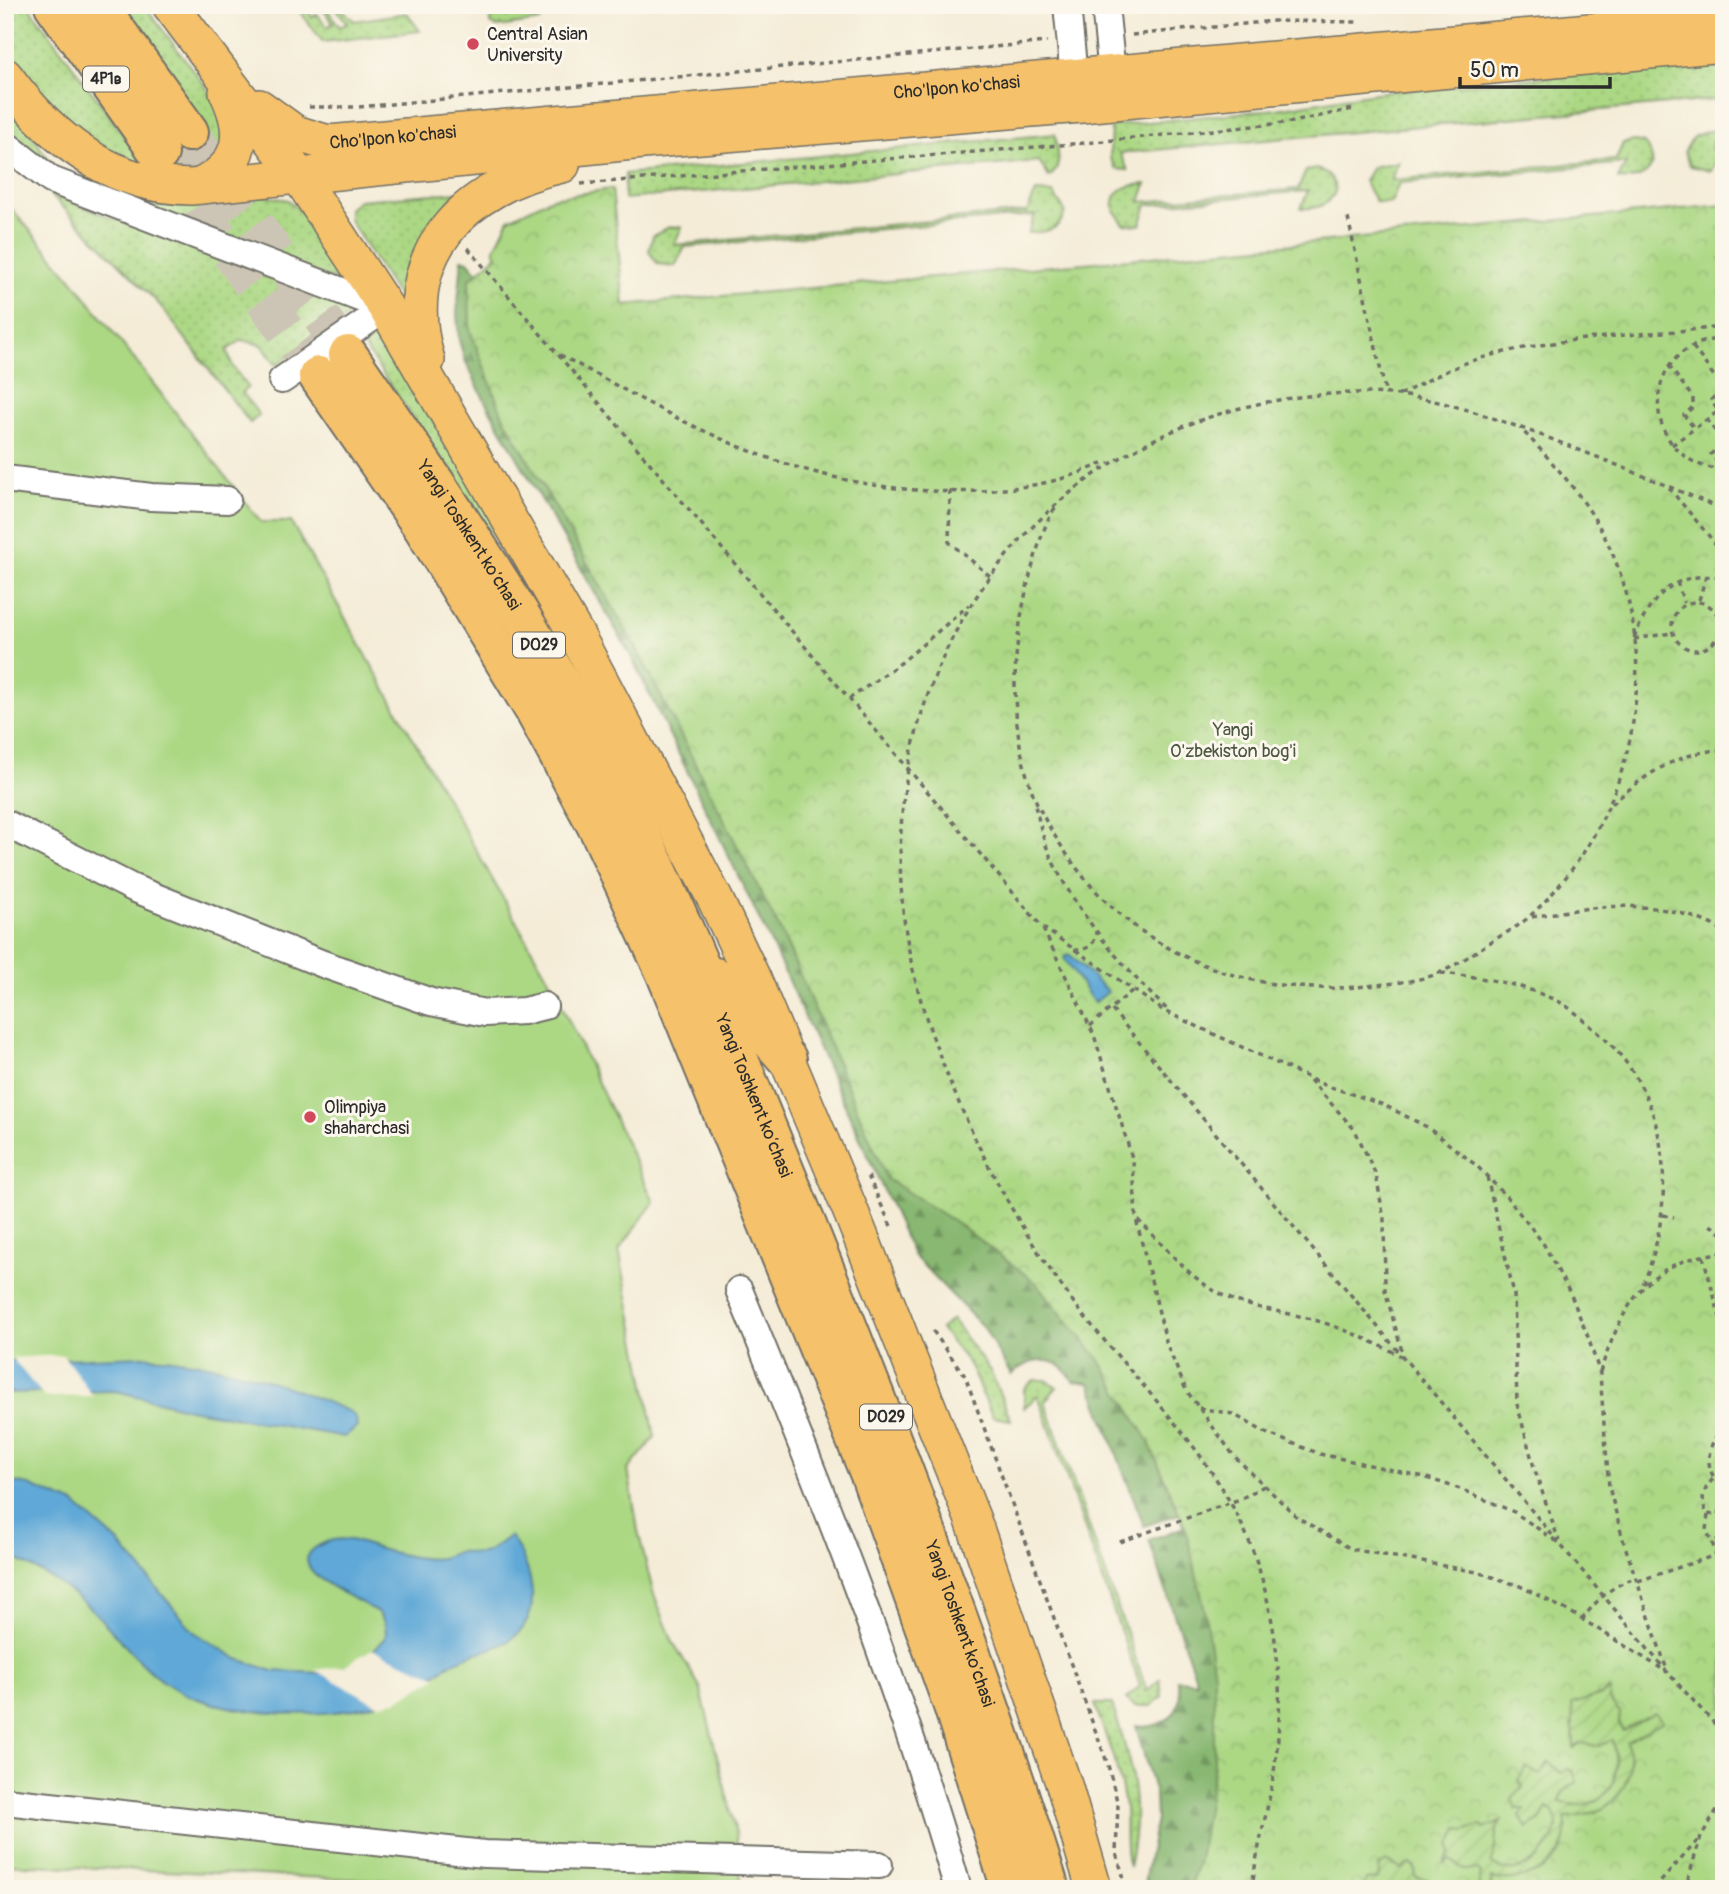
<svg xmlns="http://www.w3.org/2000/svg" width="1729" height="1894" font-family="Pangolin,sans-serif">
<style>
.grass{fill:url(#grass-dots);stroke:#6c8258;stroke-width:2}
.forest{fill:url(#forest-firs);stroke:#5a724e;stroke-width:2}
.park{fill:url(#park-crowns);stroke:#6c8258;stroke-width:2}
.garden{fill:url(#garden-furrows);stroke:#6c8258;stroke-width:2}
.pitch{fill:#acd884;stroke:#6c8258;stroke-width:2}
.water{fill:#5fa8d7;stroke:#456a81;stroke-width:2}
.pier{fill:#f4ecd7}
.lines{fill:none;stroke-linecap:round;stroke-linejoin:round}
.highway-tunnel{stroke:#ccc5b5;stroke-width:38;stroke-dasharray:38 19;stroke-linecap:butt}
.minor-casing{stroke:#716f67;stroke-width:30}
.major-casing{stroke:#716f67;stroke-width:38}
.highway-casing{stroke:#716f67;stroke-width:42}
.path{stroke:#716f67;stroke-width:3.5;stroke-dasharray:5 5;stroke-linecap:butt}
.minor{stroke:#fff;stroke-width:26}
.major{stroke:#f5c16b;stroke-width:35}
.highway{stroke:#f5c16b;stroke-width:38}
.poi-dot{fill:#d1495b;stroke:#fbf7ec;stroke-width:2.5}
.labels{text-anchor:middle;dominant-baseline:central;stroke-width:6;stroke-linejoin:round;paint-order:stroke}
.shield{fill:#fbf7ec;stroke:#696865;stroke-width:2}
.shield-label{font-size:16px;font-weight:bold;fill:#2b2b2b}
.poi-label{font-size:18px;fill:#2b2b2b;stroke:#fbf7ec;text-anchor:start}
.street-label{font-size:18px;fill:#2b2b2b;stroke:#fbf7ec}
.park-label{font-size:18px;fill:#4b5641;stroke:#fbf7ec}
</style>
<defs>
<pattern id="grass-dots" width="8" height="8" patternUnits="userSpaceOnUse" patternTransform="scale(1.75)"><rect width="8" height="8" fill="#acd884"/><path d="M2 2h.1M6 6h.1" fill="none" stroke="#94ba72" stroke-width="1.8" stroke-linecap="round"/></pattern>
<pattern id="forest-firs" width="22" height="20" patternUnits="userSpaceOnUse" patternTransform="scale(1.75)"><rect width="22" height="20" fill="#89b872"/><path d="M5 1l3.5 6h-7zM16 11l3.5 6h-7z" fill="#70965e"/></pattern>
<pattern id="park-crowns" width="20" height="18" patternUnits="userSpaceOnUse" patternTransform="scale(1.75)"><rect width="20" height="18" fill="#acd884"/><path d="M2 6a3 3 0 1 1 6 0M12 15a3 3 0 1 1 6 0" fill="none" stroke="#94ba72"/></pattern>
<pattern id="garden-furrows" width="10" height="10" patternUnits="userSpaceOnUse" patternTransform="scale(1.75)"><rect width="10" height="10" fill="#acd884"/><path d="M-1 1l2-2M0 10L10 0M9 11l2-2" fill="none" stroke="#94ba72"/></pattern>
</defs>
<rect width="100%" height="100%" fill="#fbf7ec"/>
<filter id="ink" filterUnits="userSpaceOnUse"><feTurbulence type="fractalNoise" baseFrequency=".0143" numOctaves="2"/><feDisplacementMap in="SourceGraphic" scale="14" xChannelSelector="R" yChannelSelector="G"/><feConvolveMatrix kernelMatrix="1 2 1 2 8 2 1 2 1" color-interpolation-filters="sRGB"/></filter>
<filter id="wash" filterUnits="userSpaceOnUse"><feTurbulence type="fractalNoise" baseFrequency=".00686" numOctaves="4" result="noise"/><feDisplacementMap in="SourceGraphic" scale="28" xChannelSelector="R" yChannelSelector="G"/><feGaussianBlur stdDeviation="1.57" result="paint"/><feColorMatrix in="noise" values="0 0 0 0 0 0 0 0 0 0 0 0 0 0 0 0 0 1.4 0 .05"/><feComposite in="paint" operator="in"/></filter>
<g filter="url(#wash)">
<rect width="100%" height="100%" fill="#f4ecd7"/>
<path class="grass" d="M5,5h23l116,158 -24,-158h24l79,105 4,34 -29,30 -88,-16 -71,-61 -34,-46z
M303,5l9,12 5,-3 10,13 6,-4 -11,-15 3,-2 15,21 7,-4 -11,-15 3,-2 15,15 53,-8 13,18 -97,11 -27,-36z
M505,5h33l5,11 -3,5 -43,6 -7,-4v-5z
M1724,61v38l-604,54 8,17 -12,-1 -6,-11 1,-32 166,-17 105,-17z
M5,95l1,1 54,81 -55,-48z
M1708,131h9l-6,18 13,-1 -13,23 -21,-5 -6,-14 9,-15z
M1055,134c2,15 9,33 -6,43l-10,-16 -415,38 1,-25z
M1634,141l10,2c19,24 0,39 -26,36l8,-16 -227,20 -8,20 -15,-1 -12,-21 8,-14 26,-5 -7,18 225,-20 7,-17z
M74,162l214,38 18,16 50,72 -259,-98z
M1317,169c12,3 18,10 18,23 -7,14 -19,17 -34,16l7,-17 -161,14 -7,20 -16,-1 -10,-14c-3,-22 15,-25 32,-26l-6,18 158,-13 8,-18z
M459,192l-30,35 -23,77 -6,-4 -51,-81v-10l10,-9z
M1036,192l17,1 12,18c-4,20 -19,21 -37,22l7,-18 -350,32 -10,19 -17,-2 -9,-13 4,-15 16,-9h13l-8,18 353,-33z
M50,194l305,117 -79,54 -14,-20 -20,-5 -15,10 6,17 15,20 -6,5 17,23 -9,8 -91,-119z
M360,340h14l18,10 171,286 115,220 -6,3 -81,-161 -69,-119 -159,-234 -59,41 -4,-6z
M952,1319l38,52 21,49 -18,-3 -24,-53 -28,-35z
M1034,1380h12l11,7 -12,14 102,290 13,-12 2,17 -11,10h-16l-9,-7 14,-13 -102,-291 -14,13v-19z
M1095,1704h17c20,63 31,97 17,163 -6,-22 -2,-37 -4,-59 -4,-35 -19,-70 -30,-104z"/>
<path class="forest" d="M462,259l6,2 429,511 320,729 -73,25 -54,-143 -17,-2c-14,-26 -42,-26 -62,-6l-26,-46 -72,-74 -141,-310 -142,-291 -145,-253 -20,-41 -6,-20 -2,-27z
M1223,1513l19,376h-99l13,-70 -1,-25 -19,-68c28,5 52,-17 41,-46l20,2 -48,-142z"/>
<path class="park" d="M612,189l12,116 1100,-100v1684h-535l10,-30 15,-94v-90l-10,-69 -19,-79 -38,-89 -48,-79 -65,-78 -76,-57 -71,-45 -102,-239 -147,-289 -135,-235 -33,-86 -1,-50 28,-25 -3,-5 15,-31 43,-21z"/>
<path class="garden" d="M1610,1689l-1,11 11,13 -1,10 4,8 32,-18 8,8 -36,21c11,45 -16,75 -62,75 9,44 -34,68 -73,61l-2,11h-12l3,-16 -3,-3h-13l-15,-10 -6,4 7,-12 -1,-6 8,-18 6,3 17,-6 3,4 17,-7c-10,14 -2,28 -10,41 28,22 59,-12 67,-37l-5,-14 -6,-4 -7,13 -13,7 -7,-11 5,-8h-9l-4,-10 11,-12 -5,-6 8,-14 14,8 9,-13 12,11 7,-4 5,2 4,11 -14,10 -3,10c43,14 67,-23 52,-62l-13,6 -19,-3 -6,5 -2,-44 30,-9z
M1387,1862l15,7 9,-5 4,4 1,10 12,1 4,10h-69l3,-9 12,-1 2,-13z"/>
<path class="pitch" d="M5,201l65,76 191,245h30l261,463 102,217 -35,48 36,187 -27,33 10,61 15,61 20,50 27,45 36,146 6,56h-158l-579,-25z"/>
<path class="water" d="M1069,954l39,38 -14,11 -30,-45z
M143,1356c77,6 137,25 207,56l6,6 1,9 -13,10 -155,-28 -73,-18 -111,2v-32z
M5,1481l24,4 46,19 43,38 76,90 44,27 35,12 52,2 37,-12 23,-22c2,-9 0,-18 -6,-25 -12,-13 -113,-47 -53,-72 19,-8 39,3 57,8 17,4 41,11 58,8 6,-1 10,-4 15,-6 8,-2 19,3 27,1 9,-2 19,-12 27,-17 21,29 37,79 0,104 -16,11 -37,12 -54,21 -20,11 -38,27 -59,36 -55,23 -143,21 -199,2 -49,-16 -73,-57 -108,-91 -25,-23 -54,-40 -85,-54z"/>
<path class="pier" d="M63,1355l30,41 -49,1 -32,-39z
M372,1649l65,28 -39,23 -19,5 -64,-35 29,-4z"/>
</g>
<g filter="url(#ink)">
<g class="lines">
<path class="highway-tunnel" d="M189,132l159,223
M164,160l154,216"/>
<g class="minor-casing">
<path id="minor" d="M1067,5l7,72 5,16
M1101,85l11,-11 -7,-69
M5,144l46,36 335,128
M282,380l104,-72
M5,479l146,18 76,3
M5,823l128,65 190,76 108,38 54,11 39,-2 20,-5
M739,1290c81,197 160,394 219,599
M5,1801l479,53 395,11"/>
</g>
<g class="major-casing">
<g id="major">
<path d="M170,5l129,171 87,132 190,326 139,265 39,82 97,231 122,308 92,268 29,101"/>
<path d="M5,76c46,63 105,110 186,111l462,-47 429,-35 642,-61"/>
<path id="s1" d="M259,107l36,26 33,10 1396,-124"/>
<path d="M200,186c43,-21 47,-53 27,-94"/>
<path d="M427,360c-31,-105 36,-174 135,-195"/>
</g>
</g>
<g class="highway-casing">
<g id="highway">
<path d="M54,5l105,148"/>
<path d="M98,5l91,127"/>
<path id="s2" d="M348,355c89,129 177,257 250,395 71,133 126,273 183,412 99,240 191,480 269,727"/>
<path d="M318,376l106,153 109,179 67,124 66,142 204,501 83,231 58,183"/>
<path d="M715,977l72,82"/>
</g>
</g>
<path class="path" d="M1132,35l142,-14 87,1
M309,107h50l688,-65
M581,184l504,-41 208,-21 60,-13
M1348,218l38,177
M468,248l574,679 122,84 158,73 62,21 43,22 50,39 29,30 37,47 28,52 17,42 12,37 9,113 15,56 44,130
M1724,339c-86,1 -89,124 0,131
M1693,347l26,36v9l-8,8 7,11
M560,355c50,26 99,56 151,79 103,49 228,73 342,47 18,-4 37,-13 55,-19
M1669,366l24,32v9l-9,8 10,13
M1400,395c26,-14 51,-28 78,-36 78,-23 165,-24 246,-32
M1706,419l14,18v9l-9,8 12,16
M1672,445l52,-38
M1669,488l55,66
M950,490l-1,52 41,34
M1055,508c-12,19 -17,39 -23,60 -19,69 -24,139 -5,208 8,28 22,52 39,77 68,103 189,148 309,132 21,-2 45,-4 64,-12 17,-7 34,-20 50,-30 14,-9 30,-16 42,-28 104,-96 139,-258 70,-385 -20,-37 -51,-71 -81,-102
M1677,582l7,21
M1699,600l7,-24
M1672 626a24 24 0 1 1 48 0a24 24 0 1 1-48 0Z
M1634,638c18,-43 40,-68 90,-60
M1634,639l38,-6
M849,699l53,-37 67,-57
M1612,804c32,-29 67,-53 112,-54
M1035,806c4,14 7,29 12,42 23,58 78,123 124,165
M1532,917c66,-12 130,-21 192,14
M1043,929l51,106 39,126 3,58 31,126 19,45 48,66 63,61 54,32 126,23 43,14 52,27 95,59
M1074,950c14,0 21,-4 22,-19
M1441,973c39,4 78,10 114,27 15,6 27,19 39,29 79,65 84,169 48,259
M1112,1010l556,663 56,61
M1090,1026l43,-36
M1310,1080l45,50 21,45 8,44 1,71 18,65
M868,1176l23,50
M1487,1177l27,117 3,110 18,67 24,70
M1663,1215l11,2
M1138,1220c26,25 48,55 80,73 30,16 61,17 93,26 32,9 61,22 90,37
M1710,1225l14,10
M1703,1256l21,76
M933,1331l32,45 143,389 10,40 -2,47 8,27
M1600,1372c23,-66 45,-113 124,-119
M1199,1408l34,6 33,19 54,21 104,23 36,12 54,23 42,29
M1724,1426c-18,19 -22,46 0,62
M1713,1479c-11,12 -13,23 -5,36l10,-3 6,3
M1708,1515l-2,15 6,12
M1120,1542l120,-43 24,-13
M1724,1562l-4,12 4,6
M1638,1581l78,-26 -4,-13 12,-5
M1582,1620c13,-19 32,-37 55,-42
M1252,1889c4,-38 15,-74 21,-111 12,-73 7,-142 -15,-212 -33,-106 -122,-181 -187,-267 -61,-82 -107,-174 -141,-270 -109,-311 92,-634 430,-636 63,-1 117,19 175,40 64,24 126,50 189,77
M1654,1889l46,-51
M1685,1889l16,-53 23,-36"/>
<use href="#minor" class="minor"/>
<use href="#major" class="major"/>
<use href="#highway" class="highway"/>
</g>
</g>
<g class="poi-dot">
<circle cx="473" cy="44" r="7"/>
<circle cx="310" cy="1117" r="7"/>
</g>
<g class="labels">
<g class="shield">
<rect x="83" y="66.5" width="46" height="25" rx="5"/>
<rect x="513" y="632.5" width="52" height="25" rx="5"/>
<rect x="860" y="1404.5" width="52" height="25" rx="5"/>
</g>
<g class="shield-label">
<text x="106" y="79">4Р1в</text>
<text x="539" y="645">D029</text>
<text x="886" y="1417">D029</text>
</g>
<g class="poi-label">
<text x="487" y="34">Central Asian<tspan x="487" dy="21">University</tspan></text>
<text x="324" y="1107">Olimpiya<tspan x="324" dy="21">shaharchasi</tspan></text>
</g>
<g class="street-label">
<text stroke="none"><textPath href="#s1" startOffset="710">Cho'lpon ko'chasi</textPath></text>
<text stroke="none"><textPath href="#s1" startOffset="144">Cho'lpon ko'chasi</textPath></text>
<text stroke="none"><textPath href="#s2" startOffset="217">Yangi Toshkent ko‘chasi</textPath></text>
<text stroke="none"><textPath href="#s2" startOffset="847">Yangi Toshkent ko‘chasi</textPath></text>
<text stroke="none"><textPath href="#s2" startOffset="1414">Yangi Toshkent ko‘chasi</textPath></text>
</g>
<g class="park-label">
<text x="1233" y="730">Yangi<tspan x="1233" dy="21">O'zbekiston bog'i</tspan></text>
</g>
</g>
<rect width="1729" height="1894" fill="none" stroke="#fbf7ec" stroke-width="28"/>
<path d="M1460 77v10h150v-10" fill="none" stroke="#2b2b2b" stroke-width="3.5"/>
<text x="1470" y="77" font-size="21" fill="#2b2b2b" stroke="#fbf7ec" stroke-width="5" paint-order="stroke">50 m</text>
</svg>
